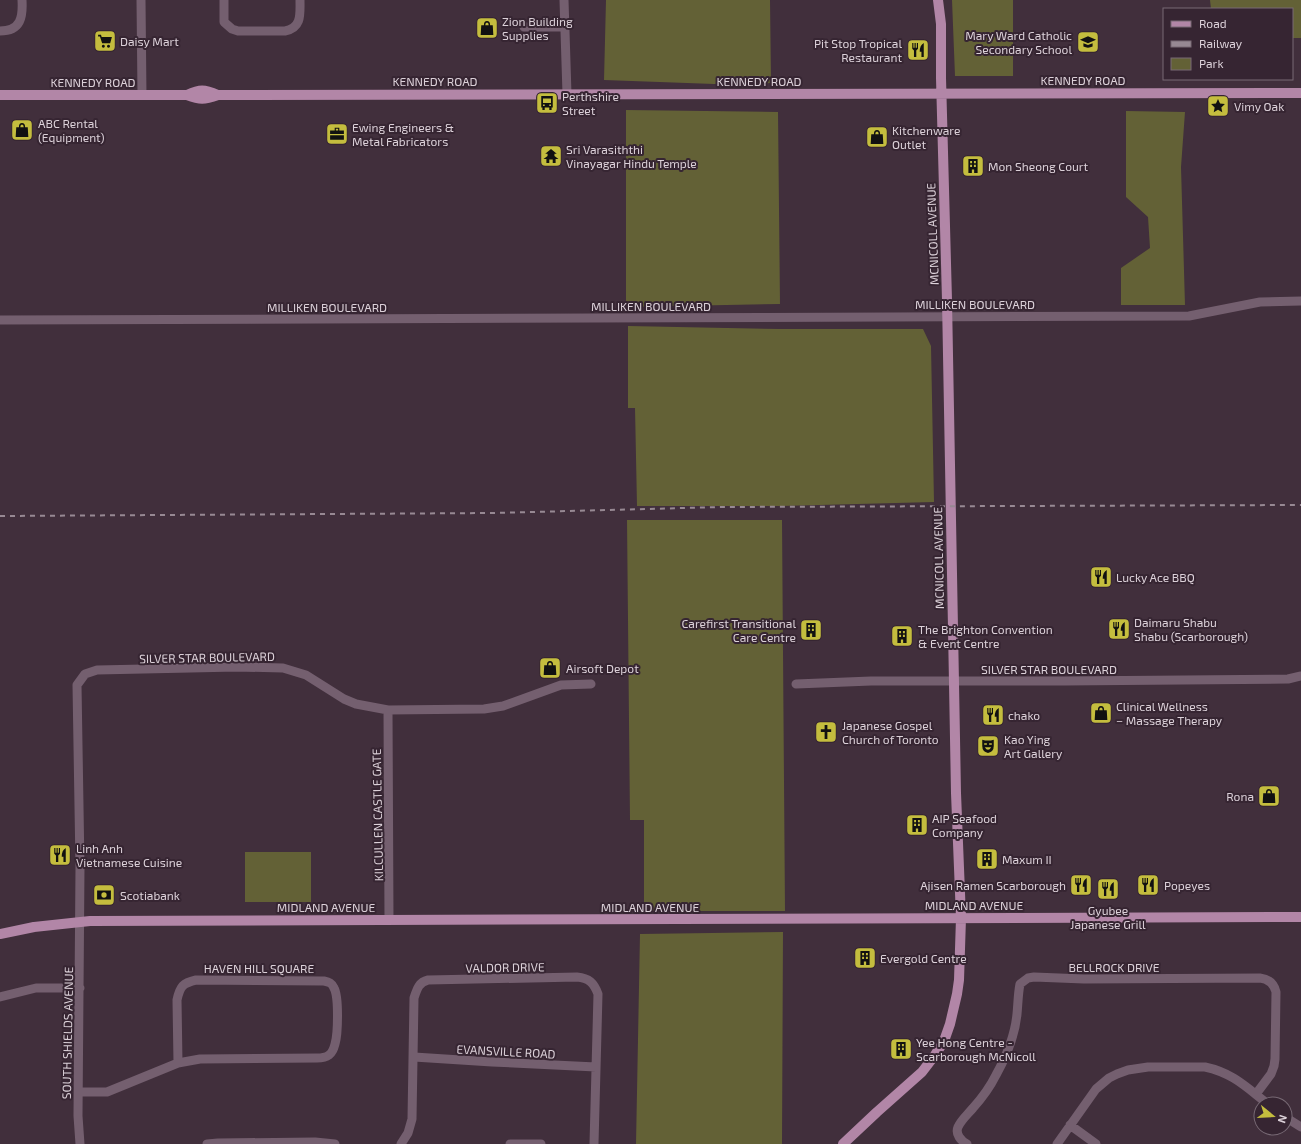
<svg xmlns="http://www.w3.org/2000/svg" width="1301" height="1144" font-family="'Exo 2',sans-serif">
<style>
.green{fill:#636136}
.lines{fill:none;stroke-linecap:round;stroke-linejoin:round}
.minor{stroke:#745f6f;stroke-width:9}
.major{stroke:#b286a7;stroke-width:10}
.rail{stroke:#978993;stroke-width:2;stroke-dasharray:5 5;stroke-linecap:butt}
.labels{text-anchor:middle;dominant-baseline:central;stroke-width:4;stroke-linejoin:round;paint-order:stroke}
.poi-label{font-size:12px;fill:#dcd1d9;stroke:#362532;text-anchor:start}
.street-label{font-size:12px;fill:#dcd1d9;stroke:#362532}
</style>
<rect width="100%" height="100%" fill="#412f3c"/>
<path class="green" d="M606,0h164l1,83 -29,2 -138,-5z
M952,0h61v76h-58z
M1210,0h91v38h-9v-29h-81z
M626,110l152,2 2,192 -154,3z
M1126,111l59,1 -4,55 4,138h-64v-37l29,-20 -2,-31 -22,-20z
M628,326l152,3h143l8,17 3,156 -153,4h-144l-2,-98h-7z
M627,520h155l3,391h-141v-91h-14z
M245,852h66v50h-66z
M783,932l-1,212h-146l4,-210z"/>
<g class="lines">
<path class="minor" d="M141,0l1,95
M224,0v22l8,7 6,2h47c17,-3 15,-17 15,-31
M564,0l3,94
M524,27h41
M0,31c21,0 23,-14 22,-31
M0,320l1189,-4 71,-14 41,-1
M796,684l75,-3h193l224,-2 13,-3
M388,710l1,210
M0,997l36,-9h44
M414,1057l78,5 104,5
M79,1092h28l71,-29 22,-4 117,-1c4,0 8,0 12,-3 3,-2 5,-7 6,-11 3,-10 4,-47 -1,-56 -2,-5 -5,-6 -10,-7l-128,-1c-13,3 -16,6 -19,20l1,63
M1285,1117l16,10
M1070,1125l26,19
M80,1144l-2,-28 2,-249 -3,-182 8,-11 12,-4 140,-3 46,1 23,7 38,24 12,5 32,6 96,-1 19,-3 58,-21 30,-1
M207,1144l11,-1 97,-1 20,2
M401,1144l7,-11 4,-14 2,-121c3,-9 5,-16 14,-18l149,-3c12,1 17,6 21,17l-4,150
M510,1144h31
M967,1144c-6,-3 -12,-10 -9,-17 3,-7 10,-13 15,-19 9,-10 17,-21 23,-33 10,-18 19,-40 21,-61 1,-10 1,-20 3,-30l8,-6 6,-1 50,2 176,-1c9,1 14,6 16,14l-1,67 -1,7 -3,8 -15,20
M1057,1144l39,-55 13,-11 8,-4 11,-4 20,-3h57c28,6 41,20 63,37"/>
<path class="major" d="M0,95h187c13,-6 17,-6 31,0
M187,95c13,5 17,5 31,0l1083,-2
M0,934l34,-7 56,-6c403,0 807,-5 1211,-4
M843,1144l34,-32 45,-40 13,-17 9,-14 6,-17 7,-30 2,-14 2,-62 -5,-125 -9,-493 -6,-222v-54l-3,-24"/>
<path class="rail" d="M0,516l493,-3 230,-6 578,-2"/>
</g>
<defs>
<g id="shop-square" transform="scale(1.15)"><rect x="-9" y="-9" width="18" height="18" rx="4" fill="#c4bd3e" stroke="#362532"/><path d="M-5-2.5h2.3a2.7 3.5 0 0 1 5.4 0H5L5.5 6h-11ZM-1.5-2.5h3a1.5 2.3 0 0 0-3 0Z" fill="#111"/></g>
<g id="supermarket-square" transform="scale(1.15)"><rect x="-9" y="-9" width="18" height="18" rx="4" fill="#c4bd3e" stroke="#362532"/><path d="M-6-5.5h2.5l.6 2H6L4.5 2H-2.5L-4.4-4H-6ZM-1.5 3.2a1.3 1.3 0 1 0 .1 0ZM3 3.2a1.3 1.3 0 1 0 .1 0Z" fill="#111"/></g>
<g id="school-square" transform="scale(1.15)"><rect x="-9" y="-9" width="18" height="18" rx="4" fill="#c4bd3e" stroke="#362532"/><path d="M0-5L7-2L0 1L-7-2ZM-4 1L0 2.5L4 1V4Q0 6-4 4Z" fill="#111"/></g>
<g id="restaurant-square" transform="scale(1.15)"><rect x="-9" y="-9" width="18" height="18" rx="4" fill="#c4bd3e" stroke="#362532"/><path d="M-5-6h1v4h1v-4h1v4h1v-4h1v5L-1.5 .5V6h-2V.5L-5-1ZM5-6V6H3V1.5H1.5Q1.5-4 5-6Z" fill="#111"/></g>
<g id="bus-square" transform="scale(1.15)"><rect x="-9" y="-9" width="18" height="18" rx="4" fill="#c4bd3e" stroke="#362532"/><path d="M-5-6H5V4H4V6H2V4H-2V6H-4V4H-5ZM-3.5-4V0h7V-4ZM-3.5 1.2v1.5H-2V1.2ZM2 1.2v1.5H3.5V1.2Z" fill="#111"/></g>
<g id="sight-square" transform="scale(1.15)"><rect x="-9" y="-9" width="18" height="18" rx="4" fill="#c4bd3e" stroke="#362532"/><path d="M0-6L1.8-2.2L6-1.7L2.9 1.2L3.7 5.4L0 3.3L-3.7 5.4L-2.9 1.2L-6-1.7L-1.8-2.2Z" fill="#111"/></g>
<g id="office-square" transform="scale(1.15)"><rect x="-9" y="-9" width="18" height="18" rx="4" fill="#c4bd3e" stroke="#362532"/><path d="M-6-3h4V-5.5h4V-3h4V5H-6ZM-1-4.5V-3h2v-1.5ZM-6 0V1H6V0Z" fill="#111"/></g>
<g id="temple-square" transform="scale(1.15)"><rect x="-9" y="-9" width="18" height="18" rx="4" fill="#c4bd3e" stroke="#362532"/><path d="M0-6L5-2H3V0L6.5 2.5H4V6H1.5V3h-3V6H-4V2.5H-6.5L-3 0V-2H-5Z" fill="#111"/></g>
<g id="building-square" transform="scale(1.15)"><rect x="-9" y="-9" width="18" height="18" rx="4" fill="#c4bd3e" stroke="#362532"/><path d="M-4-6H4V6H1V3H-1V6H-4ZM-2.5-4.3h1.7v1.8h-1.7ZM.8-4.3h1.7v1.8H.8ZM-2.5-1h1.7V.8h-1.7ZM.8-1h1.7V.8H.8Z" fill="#111"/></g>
<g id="church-square" transform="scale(1.15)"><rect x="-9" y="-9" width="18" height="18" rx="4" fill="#c4bd3e" stroke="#362532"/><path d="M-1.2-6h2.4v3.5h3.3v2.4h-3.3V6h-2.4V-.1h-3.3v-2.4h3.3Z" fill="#111"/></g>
<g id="theatre-square" transform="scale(1.15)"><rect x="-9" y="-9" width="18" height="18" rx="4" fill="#c4bd3e" stroke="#362532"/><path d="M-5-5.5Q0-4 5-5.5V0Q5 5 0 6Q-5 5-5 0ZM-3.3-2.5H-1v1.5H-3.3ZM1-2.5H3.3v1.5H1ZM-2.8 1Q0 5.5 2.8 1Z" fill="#111"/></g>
<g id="bank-square" transform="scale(1.15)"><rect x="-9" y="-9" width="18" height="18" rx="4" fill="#c4bd3e" stroke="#362532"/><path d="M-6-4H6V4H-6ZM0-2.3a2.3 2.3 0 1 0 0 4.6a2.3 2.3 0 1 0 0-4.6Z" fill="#111"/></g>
</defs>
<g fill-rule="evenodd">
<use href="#shop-square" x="487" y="28"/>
<use href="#supermarket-square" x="105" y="41"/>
<use href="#school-square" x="1088" y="42"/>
<use href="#restaurant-square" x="918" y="50"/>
<use href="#bus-square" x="547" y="103"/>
<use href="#sight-square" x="1218" y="106"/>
<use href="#shop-square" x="22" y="130"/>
<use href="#office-square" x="337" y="134"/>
<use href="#shop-square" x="877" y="137"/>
<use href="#temple-square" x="551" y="156"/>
<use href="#building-square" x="973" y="166"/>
<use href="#restaurant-square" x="1101" y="577"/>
<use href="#restaurant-square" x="1119" y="629"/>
<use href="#building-square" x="811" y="630"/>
<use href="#building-square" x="902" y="636"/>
<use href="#shop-square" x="550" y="668"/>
<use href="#shop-square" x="1101" y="713"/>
<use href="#restaurant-square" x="993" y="715"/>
<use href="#church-square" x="826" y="732"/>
<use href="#theatre-square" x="988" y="746"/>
<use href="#shop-square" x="1269" y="796"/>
<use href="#building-square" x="917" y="825"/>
<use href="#restaurant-square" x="60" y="855"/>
<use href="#building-square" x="987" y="859"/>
<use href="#restaurant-square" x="1081" y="885"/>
<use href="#restaurant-square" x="1148" y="885"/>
<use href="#restaurant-square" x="1108" y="889"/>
<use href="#bank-square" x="104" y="895"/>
<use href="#building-square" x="865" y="958"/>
<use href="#building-square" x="901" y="1049"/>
</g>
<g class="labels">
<g class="poi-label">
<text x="502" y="21">Zion Building<tspan x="502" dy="14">Supplies</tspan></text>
<text x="1072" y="35" text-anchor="end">Mary Ward Catholic<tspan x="1072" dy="14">Secondary School</tspan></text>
<text x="120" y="41">Daisy Mart</text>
<text x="902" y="43" text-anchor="end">Pit Stop Tropical<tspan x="902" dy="14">Restaurant</tspan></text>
<text x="562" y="96">Perthshire<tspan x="562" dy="14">Street</tspan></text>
<text x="1234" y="106">Vimy Oak</text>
<text x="38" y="123">ABC Rental<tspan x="38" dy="14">(Equipment)</tspan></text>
<text x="352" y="127">Ewing Engineers &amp;<tspan x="352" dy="14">Metal Fabricators</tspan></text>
<text x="892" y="130">Kitchenware<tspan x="892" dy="14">Outlet</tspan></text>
<text x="566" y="149">Sri Varasiththi<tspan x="566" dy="14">Vinayagar Hindu Temple</tspan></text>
<text x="988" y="166">Mon Sheong Court</text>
<text x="1116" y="577">Lucky Ace BBQ</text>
<text x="1134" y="622">Daimaru Shabu<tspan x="1134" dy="14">Shabu (Scarborough)</tspan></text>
<text x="796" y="623" text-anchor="end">Carefirst Transitional<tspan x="796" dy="14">Care Centre</tspan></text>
<text x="918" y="629">The Brighton Convention<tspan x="918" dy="14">&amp; Event Centre</tspan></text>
<text x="566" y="668">Airsoft Depot</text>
<text x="1116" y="706">Clinical Wellness<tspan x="1116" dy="14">– Massage Therapy</tspan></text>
<text x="1008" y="715">chako</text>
<text x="842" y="725">Japanese Gospel<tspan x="842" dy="14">Church of Toronto</tspan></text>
<text x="1004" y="739">Kao Ying<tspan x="1004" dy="14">Art Gallery</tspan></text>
<text x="1254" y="796" text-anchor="end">Rona</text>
<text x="932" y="818">AIP Seafood<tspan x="932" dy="14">Company</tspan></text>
<text x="76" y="848">Linh Anh<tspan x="76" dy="14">Vietnamese Cuisine</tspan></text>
<text x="1002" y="859">Maxum II</text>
<text x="1066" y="885" text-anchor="end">Ajisen Ramen Scarborough</text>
<text x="1164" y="885">Popeyes</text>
<text x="120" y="895">Scotiabank</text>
<text x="1108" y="910" text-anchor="middle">Gyubee<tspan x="1108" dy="14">Japanese Grill</tspan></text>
<text x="880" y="958">Evergold Centre</text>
<text x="916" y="1042">Yee Hong Centre -<tspan x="916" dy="14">Scarborough McNicoll</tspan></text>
</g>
<g class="street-label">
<text x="1083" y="80">KENNEDY ROAD</text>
<text x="435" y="81">KENNEDY ROAD</text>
<text x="759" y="81">KENNEDY ROAD</text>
<text x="93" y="82">KENNEDY ROAD</text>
<text transform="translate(932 234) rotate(-92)">MCNICOLL AVENUE</text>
<text x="975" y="304">MILLIKEN BOULEVARD</text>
<text x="651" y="306">MILLIKEN BOULEVARD</text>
<text x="327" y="307">MILLIKEN BOULEVARD</text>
<text transform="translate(938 558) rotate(-91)">MCNICOLL AVENUE</text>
<text transform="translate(207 657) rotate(-1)">SILVER STAR BOULEVARD</text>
<text x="1049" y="669">SILVER STAR BOULEVARD</text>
<text transform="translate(377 815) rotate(-91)">KILCULLEN CASTLE GATE</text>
<text x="974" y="905">MIDLAND AVENUE</text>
<text x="326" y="907">MIDLAND AVENUE</text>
<text x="650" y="907">MIDLAND AVENUE</text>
<text transform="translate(505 967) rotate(-1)">VALDOR DRIVE</text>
<text x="1114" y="967">BELLROCK DRIVE</text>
<text x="259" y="968">HAVEN HILL SQUARE</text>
<text transform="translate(67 1033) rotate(-89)">SOUTH SHIELDS AVENUE</text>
<text transform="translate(506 1051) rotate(3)">EVANSVILLE ROAD</text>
</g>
</g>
<rect x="1163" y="8" width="130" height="72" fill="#362532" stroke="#786a75"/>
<rect x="1171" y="21" width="20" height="6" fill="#b286a7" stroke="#786a75"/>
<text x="1199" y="28" font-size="12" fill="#dcd1d9">Road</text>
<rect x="1171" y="41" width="20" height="6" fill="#978993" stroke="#786a75"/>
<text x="1199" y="48" font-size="12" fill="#dcd1d9">Railway</text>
<rect x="1171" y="58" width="20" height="12" fill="#636136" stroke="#786a75"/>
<text x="1199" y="68" font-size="12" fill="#dcd1d9">Park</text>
<g transform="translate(1273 1116) rotate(108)"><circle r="19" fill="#362532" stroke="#786a75"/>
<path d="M0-3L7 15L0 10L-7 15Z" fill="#c4bd3e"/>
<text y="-6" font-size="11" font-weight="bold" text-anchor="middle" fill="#dcd1d9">N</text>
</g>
</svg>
